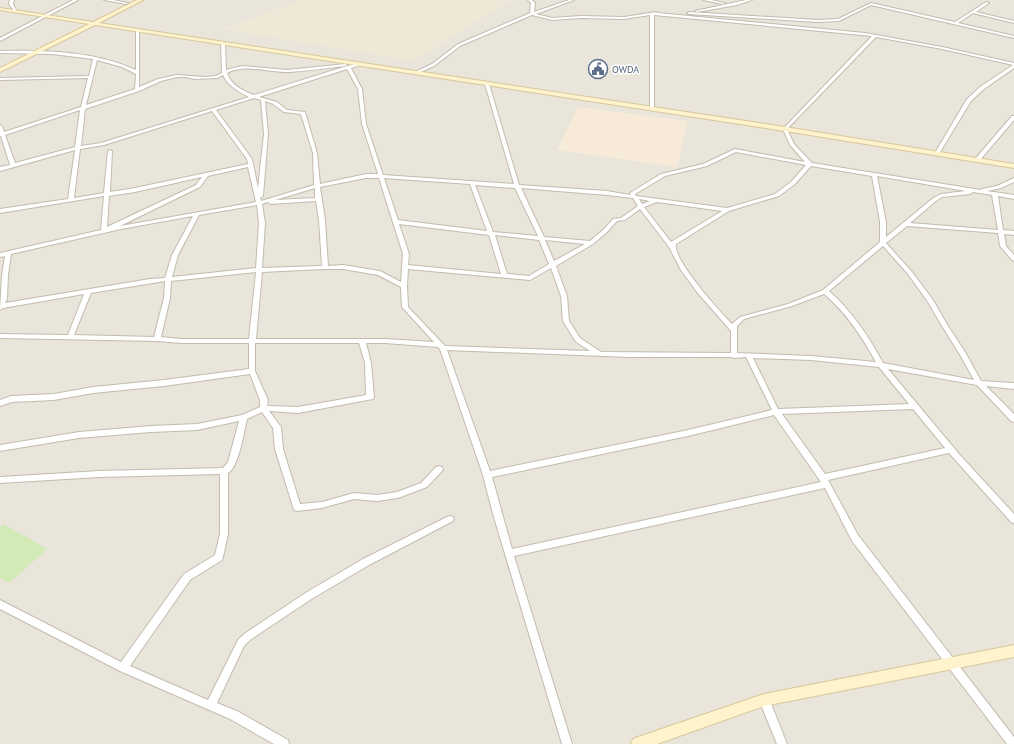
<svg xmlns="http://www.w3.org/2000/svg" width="1014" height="744" font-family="'PT Sans',sans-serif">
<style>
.residential{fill:#eae5da}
.commercial{fill:#f7ead8}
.education{fill:#efe8d6}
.green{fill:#d2eab5}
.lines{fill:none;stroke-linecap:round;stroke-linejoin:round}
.street-casing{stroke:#c2bbae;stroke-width:2}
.secondary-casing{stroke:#d6c79b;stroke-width:2}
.street{fill:#fff;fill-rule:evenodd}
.secondary{fill:#fff3cd;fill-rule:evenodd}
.labels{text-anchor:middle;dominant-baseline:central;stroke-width:3;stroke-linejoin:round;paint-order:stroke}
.far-service-label{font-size:10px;fill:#4e5e75;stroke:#fff;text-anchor:start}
</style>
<rect width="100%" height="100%" fill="#f6f3ec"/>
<path class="residential" d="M0,0h1014v744h-1014z"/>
<path class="commercial" d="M578,107l110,14 -11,46 -120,-17z"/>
<path class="education" d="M302,0h209l-98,61 -190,-32z"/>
<path class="green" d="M4,524l43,25 -38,34 -9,-5v-50z"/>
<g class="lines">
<g class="street-casing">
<path id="street" d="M10,0h4l-1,4 4,8h-2l-6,-8z
M73,0h5l-78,41v-3z
M104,0h9l15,3 -2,1z
M528,0h4l3,3 -1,9 35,-12h5l-38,14 16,4 29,-2 43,1 32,-5 2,1 207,20 77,14 72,16v5l-30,21 -13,12 -32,53 -4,-1 32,-54 13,-12 33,-22 -71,-16 -66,-12 -89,92 7,15 18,19 169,27 1,-1 15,-3 17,-8v4l-13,6 -14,3 27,4v4l-16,-3 5,34 11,1v4l-10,-1 2,12 8,9v6l-2,-1 -12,-14 -2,-13 -91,-7 -21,17 26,29 21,28 15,26 17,26 16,29 33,2v6l-28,-3 28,28v8l-3,-1 -34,-36 -89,-16 71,85 55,60v9l-3,-1 -62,-69 -121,27 30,55 156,202v7h-7l-155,-203 -27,-53 -311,68 58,188h-10l-69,-230 -10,-39 -43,-126 -2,-2 -53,-4h-19l5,20 3,34 -1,2 -75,14 -29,-2 12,16 2,22 17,55 22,-2 32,-9 23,2 20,-3 24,-9 15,-16 3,-1 3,1 1,2 -1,2 -15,16 -29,11 -21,3 -23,-2 -32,9 -25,3 -3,-1 -19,-61 -2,-21 -11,-16 -15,7c-3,12 -8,48 -19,54v61l-5,23 -1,3 -32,20 -60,86 78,34 30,-60 6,-6 63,-42 56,-33 84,-42 3,-1 3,1 1,2 -1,2 -84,44 -56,33 -63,42 -6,6 -27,57 20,8 51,29 1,4h-15l-44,-25 -110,-48 -120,-62v-9l121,62 63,-88 31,-19 5,-21v-60l-121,3 -99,6v-6l99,-6 124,-3 5,-6 11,-41 -42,9 -46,2 -72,6 -79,13v-6l79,-13 72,-6 46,-2 45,-9 18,-8v-7l-10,-26 -86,12 -71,7 -39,7 -42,2 -12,4v-6l11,-4 43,-2 39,-7 71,-7 85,-11v-26h-68l-24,-2 -157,-3v-4l68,1 16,-41 -81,14 -3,2 2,-35 3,-19 -5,1v-4l101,-23 3,-34 -104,17v-4l68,-10 7,-49 -75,21v-4l10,-2 -9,-29h-1v-11l2,1 2,6 77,-25 7,-29 -88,2v-2l89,-2 4,-17 -41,-5 -52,-1v-2c46,-1 94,0 136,19v-40l3,-1v58l19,-8 19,-4 28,2 11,-1 6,-3 -1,-30 2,-1 2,1 1,27 16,-4 45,4 58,-6 2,1 -2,1c-19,2 -38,5 -56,6 -21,1 -43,-9 -62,1 4,12 16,18 27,22l93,-29 13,-3v2l-9,3 11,21 4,35 17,51 131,9 -29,-100 2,-1 2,1 30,101 88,6 23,4v-2l31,-19 42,-10 32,-15 70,13 -15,-17 -7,-16 89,-93 -218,-21v94l-2,1 -2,-1v-94l-26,4 -43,-1 -29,2 -20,-5 -72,31 -26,20 -18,8 -3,-1 19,-9 26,-20 72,-31 1,-10zM97,60l25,7 14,7 -1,15 -49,16zM347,69l11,20 4,35 16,50h-12l-46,10 -3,-31 -12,-41 -18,-2 -10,-8 -18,-5zM223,75c5,11 16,17 26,22l-148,46 -20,3 4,-37 54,-18 22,-10 16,-4h9l8,2 23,-1zM254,98l7,2 3,34 -6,54 -6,-29 -36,-49zM265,101l8,3 11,8 17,2 12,39 1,32 -53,16 -1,-3 3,-2 5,-62zM80,110l-5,37 -60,16 -10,-28zM212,111l35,48 1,5 -113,24 -25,4 2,-41 -2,-1 -2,1 -4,42 -30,5 6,-49 24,-4zM736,152l70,13 -15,17 -16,12 -48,14 -91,-12 -1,-2 30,-18 42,-10zM811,166l61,10 8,46v20l-57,48 -35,14 -48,13 -8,7c-12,-12 -60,-65 -56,-80l53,-33 50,-15 16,-12zM248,167l8,35 -136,24 80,-39 8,-11zM877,176l89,15 -25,3 -9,5 -46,38v-15zM202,177l-6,8 -89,42 2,-31 26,-4zM366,178h13l24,76 -2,28 -21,-11 -37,-6 -15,1 -3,-46 -5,-33zM384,178l86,6 17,47 -89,-11zM475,185l40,3 23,48 -45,-4zM315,188v10l-40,2zM521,188l86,7 26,3 5,8 -17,12 -8,1 -10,11 -13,11 -46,-4zM973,192l19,3 6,35 -88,-7 26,-22 6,-4 28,-3zM639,199l11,2 -8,3zM316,201l3,19 3,46 -60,2 3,-45 -3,-19 6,-2 3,2zM657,202l65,9 -51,31 -27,-35zM257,205l2,18 -3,45 -84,9 6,-22 21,-40zM640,209l29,38 12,23 16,22 34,39v22l-130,-1 -21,-14 -11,-17 -2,-25 -11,-30 37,-22 14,-12 10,-11 8,-1zM193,216l-21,39 -7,23 -15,1 -145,24 2,-4 1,-24 3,-21 110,-25zM399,224l90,11 12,39 -93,-9 1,-11zM495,235l44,5 10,24 -20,12 -22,-2zM545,240l40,4 -31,17zM883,246l25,28 20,28 14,24 17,27 15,27 -91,-17c-14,-26 -31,-52 -54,-72zM551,268l10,28 2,25 13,21 14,9 -145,-5 -37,-39 -1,-21 1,-17 122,11zM324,269h19l35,6 23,12 1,20 32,35 -49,-3h-129l6,-67zM256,272l-7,67h-68l-20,-2 9,-39 1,-17zM165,281l-1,17 -10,39 -80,-2 17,-42zM824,294c22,18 38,43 52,68l-65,-6 -74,-3v-27l7,-7 48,-13zM255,343h104l6,20 1,32 -68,12 -31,-1 1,-6 -13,-29zM447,350l182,7h102l3,1 12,-1 26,53 -84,20 -198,41zM753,358l58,2 68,7 30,37 -131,5zM913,409l32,39 -120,26 -43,-60zM774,415l47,67 -309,67 -20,-72 196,-41z
M703,0h8l14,3 -2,1z
M746,0h6l-15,5 -40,7 -2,-1z
M986,2l3,1 -13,9 38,9v2l-41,-10 -15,10 56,13v2l-143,-33 -32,16 -21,1 -129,-8 -2,-1 2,-1 129,8 20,-1 33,-16 84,19z
M1012,116h2v4l-34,40h-4v-2z
M764,695l4,1 19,48h-10l-18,-44 1,-4z"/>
</g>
<g class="secondary-casing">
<path id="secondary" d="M137,0h6l-44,23 686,104 229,37v4l-229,-37 -690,-106 -95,47v-4l89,-44 -89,-14v-2l93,14z
M1014,645v12l-250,49 -107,38h-26l2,-5 5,-2 126,-43z"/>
</g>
<use href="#street" class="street"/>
<use href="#secondary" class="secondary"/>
</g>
<defs>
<g id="civic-ring" transform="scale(1)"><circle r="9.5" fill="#fff" stroke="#5c6f8a" stroke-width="1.5"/><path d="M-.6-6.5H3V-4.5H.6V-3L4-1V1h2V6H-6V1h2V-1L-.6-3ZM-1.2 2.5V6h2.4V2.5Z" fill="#5c6f8a"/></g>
</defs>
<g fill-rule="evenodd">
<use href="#civic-ring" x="598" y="69"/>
</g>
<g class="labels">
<g class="far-service-label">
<text x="612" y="69">OWDA</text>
</g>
</g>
</svg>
